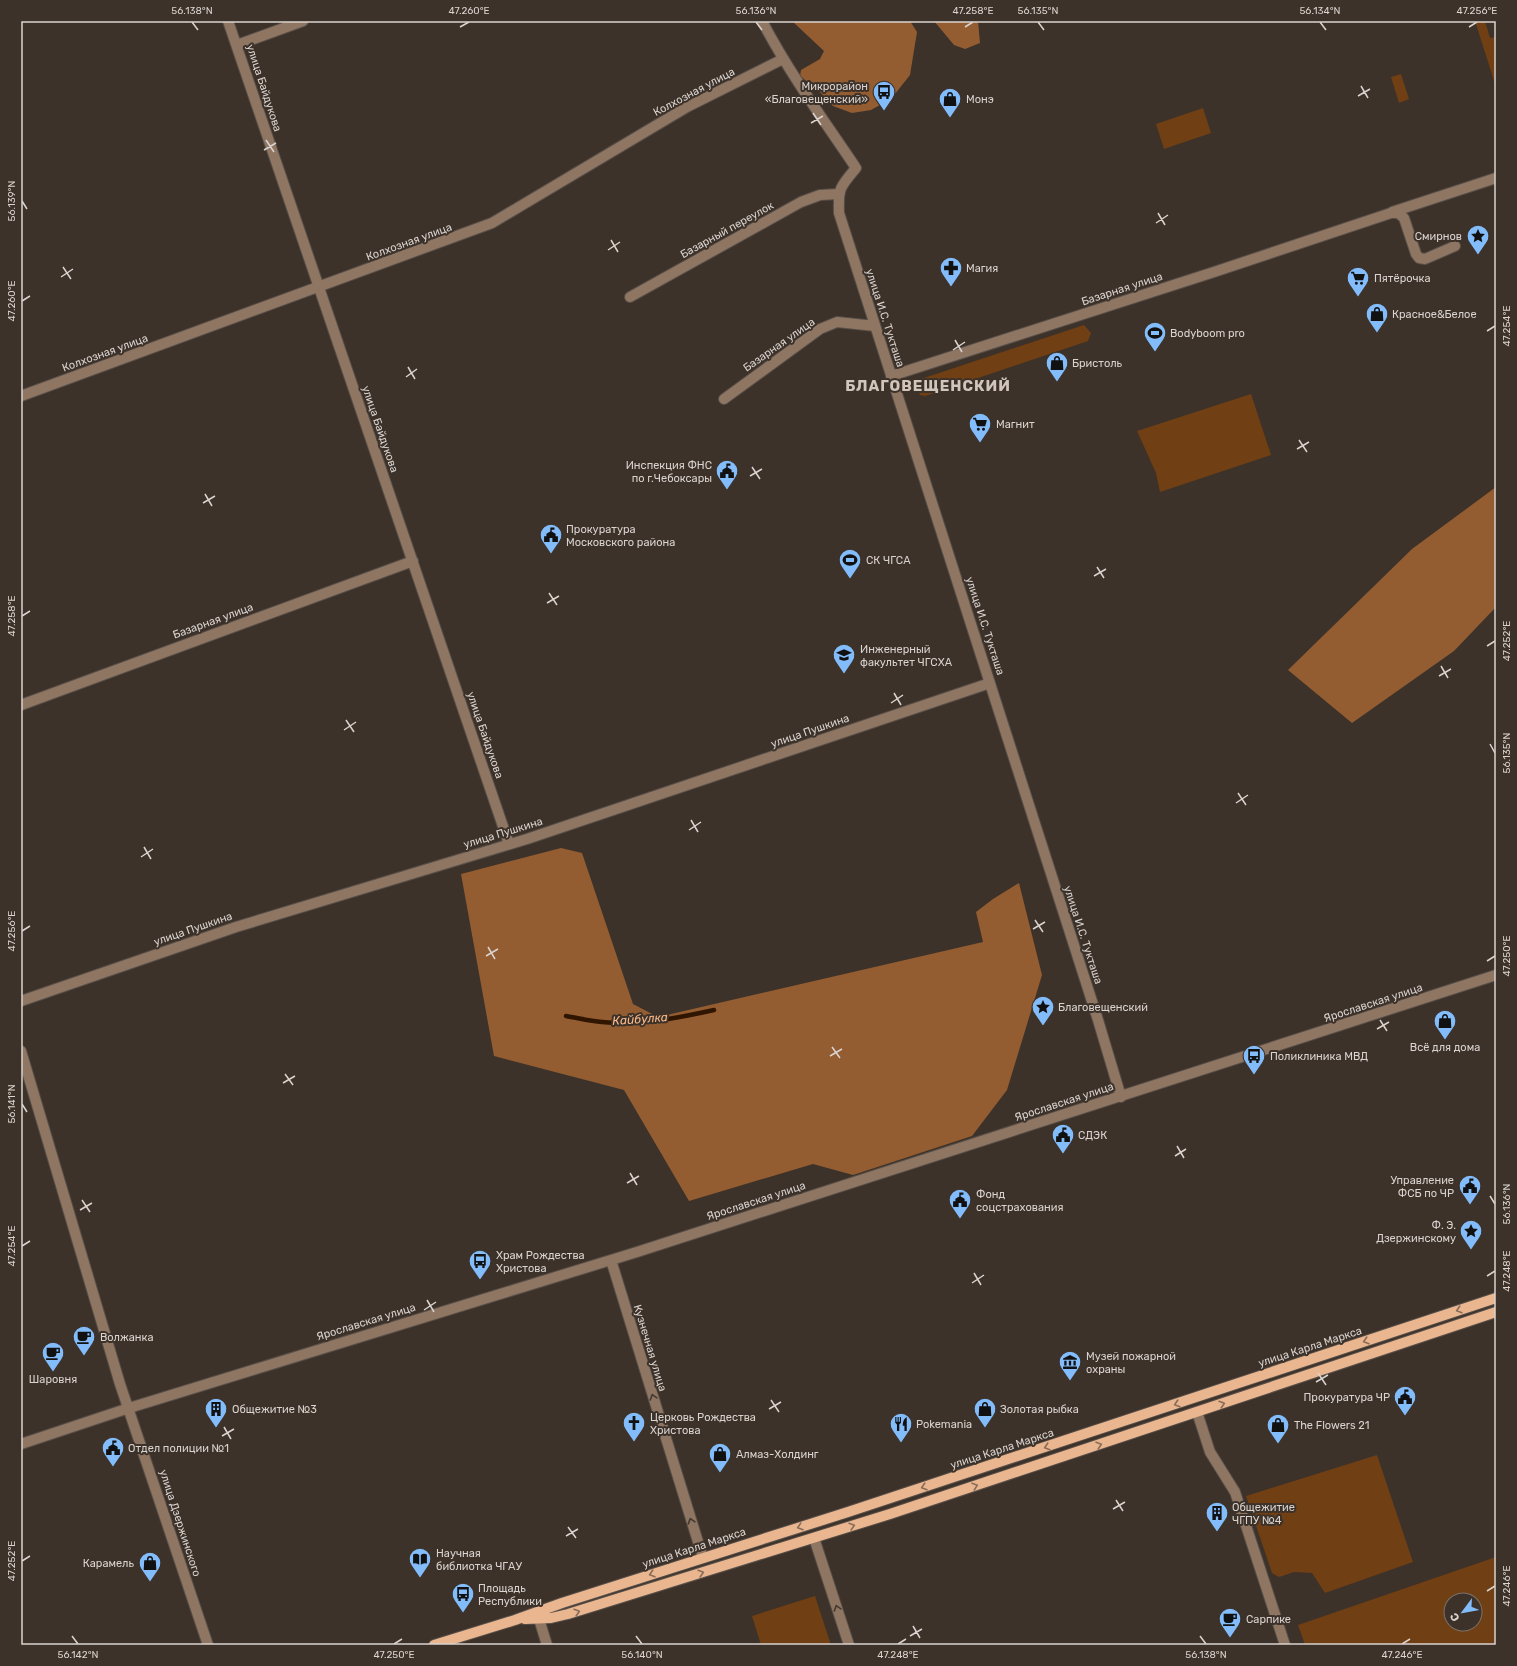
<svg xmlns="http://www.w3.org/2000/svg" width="1517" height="1666" font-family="Rubik,sans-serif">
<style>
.green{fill:#703f13;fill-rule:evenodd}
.forest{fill:#935d31}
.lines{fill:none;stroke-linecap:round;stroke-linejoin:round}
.stream{stroke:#301500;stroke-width:4.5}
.minor-casing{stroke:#584f48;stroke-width:12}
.major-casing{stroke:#584f48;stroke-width:12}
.minor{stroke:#8f7663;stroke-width:10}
.major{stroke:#eab690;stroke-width:10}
.oneway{stroke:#8a6d58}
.oneway2{stroke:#443930}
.ticks{fill:none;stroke:#dad3cf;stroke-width:1.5}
.labels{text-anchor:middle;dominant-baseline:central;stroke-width:4;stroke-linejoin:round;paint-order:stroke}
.poi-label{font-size:11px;fill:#dad3cf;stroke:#3c322a;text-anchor:start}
.street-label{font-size:11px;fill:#dad3cf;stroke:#3c322a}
.water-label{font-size:12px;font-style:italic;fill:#fdbb8b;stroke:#3c322a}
.district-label{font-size:15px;font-weight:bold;letter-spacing:1px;fill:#d2c5bb;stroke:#3c322a}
.neatline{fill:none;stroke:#dad3cf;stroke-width:1.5}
.ticks-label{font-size:10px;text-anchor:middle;fill:#dad3cf}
</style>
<rect width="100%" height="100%" fill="#3c322a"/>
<path class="green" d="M1475,21h10l5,17 6,-1v50z
M1401,74l8,25 -10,4 -8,-26z
M1203,108l8,25 -47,16 -8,-25z
M1084,325l7,8 -3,8 -163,55 -5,-1 -3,-6 4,-10z
M1251,394l20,61 -111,37 -4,-19 -19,-42z
M1377,1455l36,107 -88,31 -13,-20 -18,-1 -15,5 -7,-4 -26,-77z
M1496,1557v88h-191l-7,-20zM1451,1600h24v24h-24z
M815,1596l16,49h-70l-9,-29z"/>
<path class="forest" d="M792,21h118l7,11 -7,43 -19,24 -20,11 -19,3 -19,-7 -15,-16 -18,-14 1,-6 19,-11 4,-8z
M934,21h44l2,22 -15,6 -11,-4z
M1496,487v120l-42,44 -102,72 -64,-53 124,-121z
M561,848l21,5 51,151 25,13 325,-75 -7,-30 17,-13 26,-16 23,92 -35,115 -35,46 -119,39 -40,-11 -124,37 -65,-111 -130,-34 -33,-182z"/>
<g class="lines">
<path class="stream" d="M566,1016c12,2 24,5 36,6 37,4 76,-4 112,-12"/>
<g class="minor-casing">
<path id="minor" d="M228,21l281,823
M762,21c28,53 61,98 94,147 -16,19 -18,20 -17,45l259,807 23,77
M237,45l66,-24
M1392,212l104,-34
M630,297l171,-95 19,-7 18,-1
M891,376l323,-104 177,-59h7l6,5 12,36 3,4 6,1 30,-13
M21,396l471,-173 195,-116 96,-48
M724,399l96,-70 17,-7 38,4
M21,705l392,-144
M21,1001l215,-74 291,-88 463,-156
M21,1051l99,333 88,261
M611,1260l92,298
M1197,1412l13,40 25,40 50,153
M21,1444l108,-36 508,-156 859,-277
M814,1538l35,107
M539,1619l8,26"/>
</g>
<g class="major-casing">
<path id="major" d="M525,1619l26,-1 17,-4 322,-100 606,-202
M434,1645l81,-25 47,-17 286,-91 648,-214"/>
</g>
<use href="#minor" class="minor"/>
<use href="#major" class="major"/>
</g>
<defs><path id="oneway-chevron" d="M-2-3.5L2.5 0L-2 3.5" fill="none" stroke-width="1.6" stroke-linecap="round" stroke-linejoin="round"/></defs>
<g class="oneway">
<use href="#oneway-chevron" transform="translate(1459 1310) rotate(162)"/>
<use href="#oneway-chevron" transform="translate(1366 1341) rotate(162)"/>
<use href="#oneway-chevron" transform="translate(1177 1404) rotate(162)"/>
<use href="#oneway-chevron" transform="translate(1222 1404) rotate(-18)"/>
<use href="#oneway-chevron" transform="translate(1099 1445) rotate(-18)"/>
<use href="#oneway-chevron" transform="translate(1047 1447) rotate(162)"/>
<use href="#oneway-chevron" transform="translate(975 1486) rotate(-19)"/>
<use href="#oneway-chevron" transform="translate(924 1487) rotate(162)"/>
<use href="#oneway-chevron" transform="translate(852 1526) rotate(-17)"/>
<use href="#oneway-chevron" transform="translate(800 1527) rotate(162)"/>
<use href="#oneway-chevron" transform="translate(701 1573) rotate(-17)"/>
<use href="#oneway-chevron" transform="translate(652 1574) rotate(162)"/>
<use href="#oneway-chevron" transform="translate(577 1612) rotate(-17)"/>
</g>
<g class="oneway2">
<use href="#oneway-chevron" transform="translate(653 1397) rotate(-107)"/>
<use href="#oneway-chevron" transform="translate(691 1521) rotate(-107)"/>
<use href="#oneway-chevron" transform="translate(837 1608) rotate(-108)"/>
</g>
<path class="ticks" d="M192,22l6,8M756,22l6,8M1038,22l6,8M1320,22l6,8M460,27l9,-5M965,27l8,-5M1469,27l8,-5M1361,86l7,12M1358,96l12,-7M813,113l8,12M811,123l12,-7M266,140l8,12M264,150l12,-7M22,201l5,8M1158,213l7,12M1156,223l12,-8M611,240l7,12M608,250l12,-8M63,267l8,12M61,277l12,-8M22,301l8,-5M1487,331l8,-5M955,340l7,12M953,350l12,-8M408,367l7,12M406,377l11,-8M1299,440l8,12M1297,449l12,-7M752,467l8,12M750,476l12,-7M205,494l7,12M203,503l12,-7M1097,567l7,11M1094,576l12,-7M549,593l8,12M547,603l12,-7M22,616l8,-5M1487,646l8,-5M1441,666l7,12M1439,676l12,-7M894,693l7,12M891,703l12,-8M346,720l8,12M344,730l12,-8M1490,744l5,9M1238,793l8,12M1236,803l12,-8M691,820l7,12M689,830l12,-8M144,847l7,12M141,857l12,-8M1035,920l8,12M1033,929l12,-7M22,931l8,-5M488,947l7,12M486,956l12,-7M1487,961l8,-5M1380,1020l7,11M1377,1029l12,-7M832,1047l8,11M830,1056l12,-7M285,1074l8,11M283,1083l12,-7M22,1104l5,8M1177,1146l7,12M1175,1156l11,-7M630,1173l7,12M627,1183l12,-7M1490,1196l5,8M82,1200l8,12M80,1210l12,-7M22,1246l8,-5M974,1273l7,12M1487,1276l8,-5M972,1283l12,-8M427,1300l7,12M424,1310l12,-8M1318,1373l8,12M1316,1382l12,-7M771,1400l8,12M769,1409l12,-7M224,1427l7,12M222,1436l12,-7M1116,1500l7,11M1113,1509l12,-7M568,1527l8,11M566,1536l12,-7M22,1561l8,-5M1487,1591l8,-5M913,1626l7,12M72,1636l6,8M636,1636l6,8M910,1636l12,-7M1200,1636l6,8M394,1644l8,-5M898,1644l8,-5M1402,1644l8,-5"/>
<defs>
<g id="bus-pin" transform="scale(1.15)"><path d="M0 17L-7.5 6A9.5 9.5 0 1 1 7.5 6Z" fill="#83bcfb" stroke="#3c322a"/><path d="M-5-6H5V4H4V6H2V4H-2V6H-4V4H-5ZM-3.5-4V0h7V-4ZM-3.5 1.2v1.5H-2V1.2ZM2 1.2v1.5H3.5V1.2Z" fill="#111"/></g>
<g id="shop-pin" transform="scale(1.15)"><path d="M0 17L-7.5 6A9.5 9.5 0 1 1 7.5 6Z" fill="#83bcfb" stroke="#3c322a"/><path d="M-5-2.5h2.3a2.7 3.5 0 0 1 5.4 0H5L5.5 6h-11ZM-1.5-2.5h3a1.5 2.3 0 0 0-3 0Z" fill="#111"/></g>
<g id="sight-pin" transform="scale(1.15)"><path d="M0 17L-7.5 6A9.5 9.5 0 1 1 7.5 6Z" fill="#83bcfb" stroke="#3c322a"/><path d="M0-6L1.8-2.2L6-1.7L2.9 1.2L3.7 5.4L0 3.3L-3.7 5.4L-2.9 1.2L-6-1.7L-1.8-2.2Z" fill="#111"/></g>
<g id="pharmacy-pin" transform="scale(1.15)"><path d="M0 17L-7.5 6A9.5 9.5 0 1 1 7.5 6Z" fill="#83bcfb" stroke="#3c322a"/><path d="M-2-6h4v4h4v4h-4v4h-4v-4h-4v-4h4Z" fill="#111"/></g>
<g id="supermarket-pin" transform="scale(1.15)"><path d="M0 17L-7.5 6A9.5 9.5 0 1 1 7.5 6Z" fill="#83bcfb" stroke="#3c322a"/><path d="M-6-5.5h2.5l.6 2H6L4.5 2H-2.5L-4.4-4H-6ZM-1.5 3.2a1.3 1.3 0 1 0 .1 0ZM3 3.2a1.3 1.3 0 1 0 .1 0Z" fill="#111"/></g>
<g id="stadium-pin" transform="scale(1.15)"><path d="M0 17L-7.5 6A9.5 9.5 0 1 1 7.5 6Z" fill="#83bcfb" stroke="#3c322a"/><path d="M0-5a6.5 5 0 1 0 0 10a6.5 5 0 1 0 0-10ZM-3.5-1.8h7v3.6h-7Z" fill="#111"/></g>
<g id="civic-pin" transform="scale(1.15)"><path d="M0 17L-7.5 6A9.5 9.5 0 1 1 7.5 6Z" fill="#83bcfb" stroke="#3c322a"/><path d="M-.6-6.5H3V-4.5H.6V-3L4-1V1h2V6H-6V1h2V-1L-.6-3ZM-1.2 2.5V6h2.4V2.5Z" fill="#111"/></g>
<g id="university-pin" transform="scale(1.15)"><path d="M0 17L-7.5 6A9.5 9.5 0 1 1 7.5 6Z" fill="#83bcfb" stroke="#3c322a"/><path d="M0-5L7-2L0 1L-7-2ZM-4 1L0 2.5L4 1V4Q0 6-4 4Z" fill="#111"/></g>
<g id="cafe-pin" transform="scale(1.15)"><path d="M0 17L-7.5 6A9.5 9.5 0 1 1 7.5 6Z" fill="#83bcfb" stroke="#3c322a"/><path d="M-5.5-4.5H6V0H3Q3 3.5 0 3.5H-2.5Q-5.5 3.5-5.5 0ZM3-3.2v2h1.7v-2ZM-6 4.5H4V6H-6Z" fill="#111"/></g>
<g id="museum-pin" transform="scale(1.15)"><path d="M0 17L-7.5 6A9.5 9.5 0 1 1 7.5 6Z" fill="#83bcfb" stroke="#3c322a"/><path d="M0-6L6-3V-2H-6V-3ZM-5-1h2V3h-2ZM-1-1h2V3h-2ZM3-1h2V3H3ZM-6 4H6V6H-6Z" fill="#111"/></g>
<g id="building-pin" transform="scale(1.15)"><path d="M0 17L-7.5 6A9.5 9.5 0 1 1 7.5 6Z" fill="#83bcfb" stroke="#3c322a"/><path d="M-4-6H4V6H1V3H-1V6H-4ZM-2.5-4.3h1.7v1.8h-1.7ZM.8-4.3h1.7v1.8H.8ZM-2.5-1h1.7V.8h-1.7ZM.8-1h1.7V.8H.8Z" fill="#111"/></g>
<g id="church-pin" transform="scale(1.15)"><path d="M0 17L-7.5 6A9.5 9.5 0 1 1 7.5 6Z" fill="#83bcfb" stroke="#3c322a"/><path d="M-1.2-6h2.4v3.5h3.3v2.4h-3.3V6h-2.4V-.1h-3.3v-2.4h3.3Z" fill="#111"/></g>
<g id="restaurant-pin" transform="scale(1.15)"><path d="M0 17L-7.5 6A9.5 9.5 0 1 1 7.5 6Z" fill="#83bcfb" stroke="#3c322a"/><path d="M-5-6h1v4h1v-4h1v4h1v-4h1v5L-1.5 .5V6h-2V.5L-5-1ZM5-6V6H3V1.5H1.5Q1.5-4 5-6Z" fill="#111"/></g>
<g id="library-pin" transform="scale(1.15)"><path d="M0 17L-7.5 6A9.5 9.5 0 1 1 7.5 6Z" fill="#83bcfb" stroke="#3c322a"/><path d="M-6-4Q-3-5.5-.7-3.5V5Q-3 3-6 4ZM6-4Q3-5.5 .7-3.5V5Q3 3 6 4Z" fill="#111"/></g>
</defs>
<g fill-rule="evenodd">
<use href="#bus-pin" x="884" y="92"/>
<use href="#shop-pin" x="950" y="99"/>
<use href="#sight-pin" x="1478" y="236"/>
<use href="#pharmacy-pin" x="951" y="268"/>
<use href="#supermarket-pin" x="1358" y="278"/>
<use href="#shop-pin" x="1377" y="314"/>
<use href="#stadium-pin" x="1155" y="333"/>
<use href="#shop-pin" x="1057" y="363"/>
<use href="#supermarket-pin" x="980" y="424"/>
<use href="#civic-pin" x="727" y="471"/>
<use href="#civic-pin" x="551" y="535"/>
<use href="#stadium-pin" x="850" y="560"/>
<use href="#university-pin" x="844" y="655"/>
<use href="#sight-pin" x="1043" y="1007"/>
<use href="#shop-pin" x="1445" y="1021"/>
<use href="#bus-pin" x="1254" y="1056"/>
<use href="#civic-pin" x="1063" y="1135"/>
<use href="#civic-pin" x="1470" y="1186"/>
<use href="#civic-pin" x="960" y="1200"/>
<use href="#sight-pin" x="1471" y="1231"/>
<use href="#bus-pin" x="480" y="1261"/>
<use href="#cafe-pin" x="84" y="1337"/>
<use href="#cafe-pin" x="53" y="1353"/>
<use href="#museum-pin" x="1070" y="1362"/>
<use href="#civic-pin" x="1405" y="1397"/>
<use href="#building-pin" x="216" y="1409"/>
<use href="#shop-pin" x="985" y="1409"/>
<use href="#church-pin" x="634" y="1423"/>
<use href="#restaurant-pin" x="901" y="1424"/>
<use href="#shop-pin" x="1278" y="1425"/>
<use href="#civic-pin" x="113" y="1448"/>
<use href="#shop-pin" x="720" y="1454"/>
<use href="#building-pin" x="1217" y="1513"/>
<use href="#library-pin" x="420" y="1559"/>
<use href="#shop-pin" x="150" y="1563"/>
<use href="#bus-pin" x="463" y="1594"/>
<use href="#cafe-pin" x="1230" y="1619"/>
</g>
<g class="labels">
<g class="poi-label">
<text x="868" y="86" text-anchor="end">Микрорайон<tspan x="868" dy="13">«Благовещенский»</tspan></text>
<text x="966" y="99">Монэ</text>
<text x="1462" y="236" text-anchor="end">Смирнов</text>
<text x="966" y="268">Магия</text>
<text x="1374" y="278">Пятёрочка</text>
<text x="1392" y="314">Красное&amp;Белое</text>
<text x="1170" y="333">Bodyboom pro</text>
<text x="1072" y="363">Бристоль</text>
<text x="996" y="424">Магнит</text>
<text x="712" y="465" text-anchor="end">Инспекция ФНС<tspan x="712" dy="13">по г.Чебоксары</tspan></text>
<text x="566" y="529">Прокуратура<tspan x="566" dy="13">Московского района</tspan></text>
<text x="866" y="560">СК ЧГСА</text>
<text x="860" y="649">Инженерный<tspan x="860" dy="13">факультет ЧГСХА</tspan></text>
<text x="1058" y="1007">Благовещенский</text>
<text x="1445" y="1047" text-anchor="middle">Всё для дома</text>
<text x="1270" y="1056">Поликлиника МВД</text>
<text x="1078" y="1135">СДЭК</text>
<text x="1454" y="1180" text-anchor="end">Управление<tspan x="1454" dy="13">ФСБ по ЧР</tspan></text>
<text x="976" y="1194">Фонд<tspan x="976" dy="13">соцстрахования</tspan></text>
<text x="1456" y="1225" text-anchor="end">Ф. Э.<tspan x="1456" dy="13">Дзержинскому</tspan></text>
<text x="496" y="1255">Храм Рождества<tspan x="496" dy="13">Христова</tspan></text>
<text x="100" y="1337">Волжанка</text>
<text x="1086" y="1356">Музей пожарной<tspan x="1086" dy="13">охраны</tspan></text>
<text x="53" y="1379" text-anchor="middle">Шаровня</text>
<text x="1390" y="1397" text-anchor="end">Прокуратура ЧР</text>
<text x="232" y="1409">Общежитие №3</text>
<text x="1000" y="1409">Золотая рыбка</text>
<text x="650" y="1417">Церковь Рождества<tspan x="650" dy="13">Христова</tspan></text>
<text x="916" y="1424">Pokemania</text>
<text x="1294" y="1425">The Flowers 21</text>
<text x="128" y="1448">Отдел полиции №1</text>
<text x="736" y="1454">Алмаз-Холдинг</text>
<text x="1232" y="1507">Общежитие<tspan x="1232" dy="13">ЧГПУ №4</tspan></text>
<text x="436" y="1553">Научная<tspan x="436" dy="13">библиотка ЧГАУ</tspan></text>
<text x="134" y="1563" text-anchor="end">Карамель</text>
<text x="478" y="1588">Площадь<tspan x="478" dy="13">Республики</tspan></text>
<text x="1246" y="1619">Сарпике</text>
</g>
<g class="street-label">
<text transform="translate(264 88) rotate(72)">улица Байдукова</text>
<text transform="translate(694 92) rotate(-28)">Колхозная улица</text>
<text transform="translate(727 230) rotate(-29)">Базарный переулок</text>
<text transform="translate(409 242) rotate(-20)">Колхозная улица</text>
<text transform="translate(1122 289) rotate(-18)">Базарная улица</text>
<text transform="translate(885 318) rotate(72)">улица И.С. Тукташа</text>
<text transform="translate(779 345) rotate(-35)">Базарная улица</text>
<text transform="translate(105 353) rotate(-20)">Колхозная улица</text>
<text transform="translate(380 429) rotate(71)">улица Байдукова</text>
<text transform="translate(213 621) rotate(-20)">Базарная улица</text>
<text transform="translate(985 626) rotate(72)">улица И.С. Тукташа</text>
<text transform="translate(810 731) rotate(-19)">улица Пушкина</text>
<text transform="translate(485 735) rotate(71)">улица Байдукова</text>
<text transform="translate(503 833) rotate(-17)">улица Пушкина</text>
<text transform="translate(193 929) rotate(-19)">улица Пушкина</text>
<text transform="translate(1083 935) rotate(72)">улица И.С. Тукташа</text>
<text transform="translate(1373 1003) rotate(-18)">Ярославская улица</text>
<text transform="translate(1064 1102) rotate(-18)">Ярославская улица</text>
<text transform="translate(756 1201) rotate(-18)">Ярославская улица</text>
<text transform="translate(366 1322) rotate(-17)">Ярославская улица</text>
<text transform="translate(1310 1347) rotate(-18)">улица Карла Маркса</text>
<text transform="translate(650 1348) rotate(73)">Кузнечная улица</text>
<text transform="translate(1002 1449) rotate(-18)">улица Карла Маркса</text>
<text transform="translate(180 1523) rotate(72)">улица Дзержинского</text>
<text transform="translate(694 1548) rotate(-18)">улица Карла Маркса</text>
</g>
<g class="water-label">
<text transform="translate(640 1019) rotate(-4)">Кайбулка</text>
</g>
<g class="district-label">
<text x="928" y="386">БЛАГОВЕЩЕНСКИЙ</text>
</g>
</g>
<rect width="1517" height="1666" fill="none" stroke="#3c322a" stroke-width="44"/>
<g transform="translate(1463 1612) rotate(238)"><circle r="19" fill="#3c322a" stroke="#7b726c"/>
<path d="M0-3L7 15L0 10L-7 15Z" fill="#83bcfb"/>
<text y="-6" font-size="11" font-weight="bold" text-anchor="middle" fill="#dad3cf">С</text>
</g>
<rect x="22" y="22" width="1473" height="1622" class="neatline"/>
<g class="ticks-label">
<text x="192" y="14">56.138°N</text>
<text x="469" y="14">47.260°E</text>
<text x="756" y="14">56.136°N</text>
<text x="973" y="14">47.258°E</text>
<text x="1038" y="14">56.135°N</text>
<text x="1320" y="14">56.134°N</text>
<text x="1477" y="14">47.256°E</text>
<text transform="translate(11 201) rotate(-90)" y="4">56.139°N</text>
<text transform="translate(11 301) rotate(-90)" y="4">47.260°E</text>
<text transform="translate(1506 326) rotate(-90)" y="4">47.254°E</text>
<text transform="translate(11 616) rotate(-90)" y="4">47.258°E</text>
<text transform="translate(1506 641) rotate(-90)" y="4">47.252°E</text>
<text transform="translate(1506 753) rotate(-90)" y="4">56.135°N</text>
<text transform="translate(11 931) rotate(-90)" y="4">47.256°E</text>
<text transform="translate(1506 956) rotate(-90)" y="4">47.250°E</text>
<text transform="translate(11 1104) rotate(-90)" y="4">56.141°N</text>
<text transform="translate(1506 1204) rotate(-90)" y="4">56.136°N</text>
<text transform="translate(11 1246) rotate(-90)" y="4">47.254°E</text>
<text transform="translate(1506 1271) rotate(-90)" y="4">47.248°E</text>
<text transform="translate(11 1561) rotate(-90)" y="4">47.252°E</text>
<text transform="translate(1506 1586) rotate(-90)" y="4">47.246°E</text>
<text x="78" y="1658">56.142°N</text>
<text x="394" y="1658">47.250°E</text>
<text x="642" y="1658">56.140°N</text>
<text x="898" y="1658">47.248°E</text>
<text x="1206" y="1658">56.138°N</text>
<text x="1402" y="1658">47.246°E</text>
</g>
</svg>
